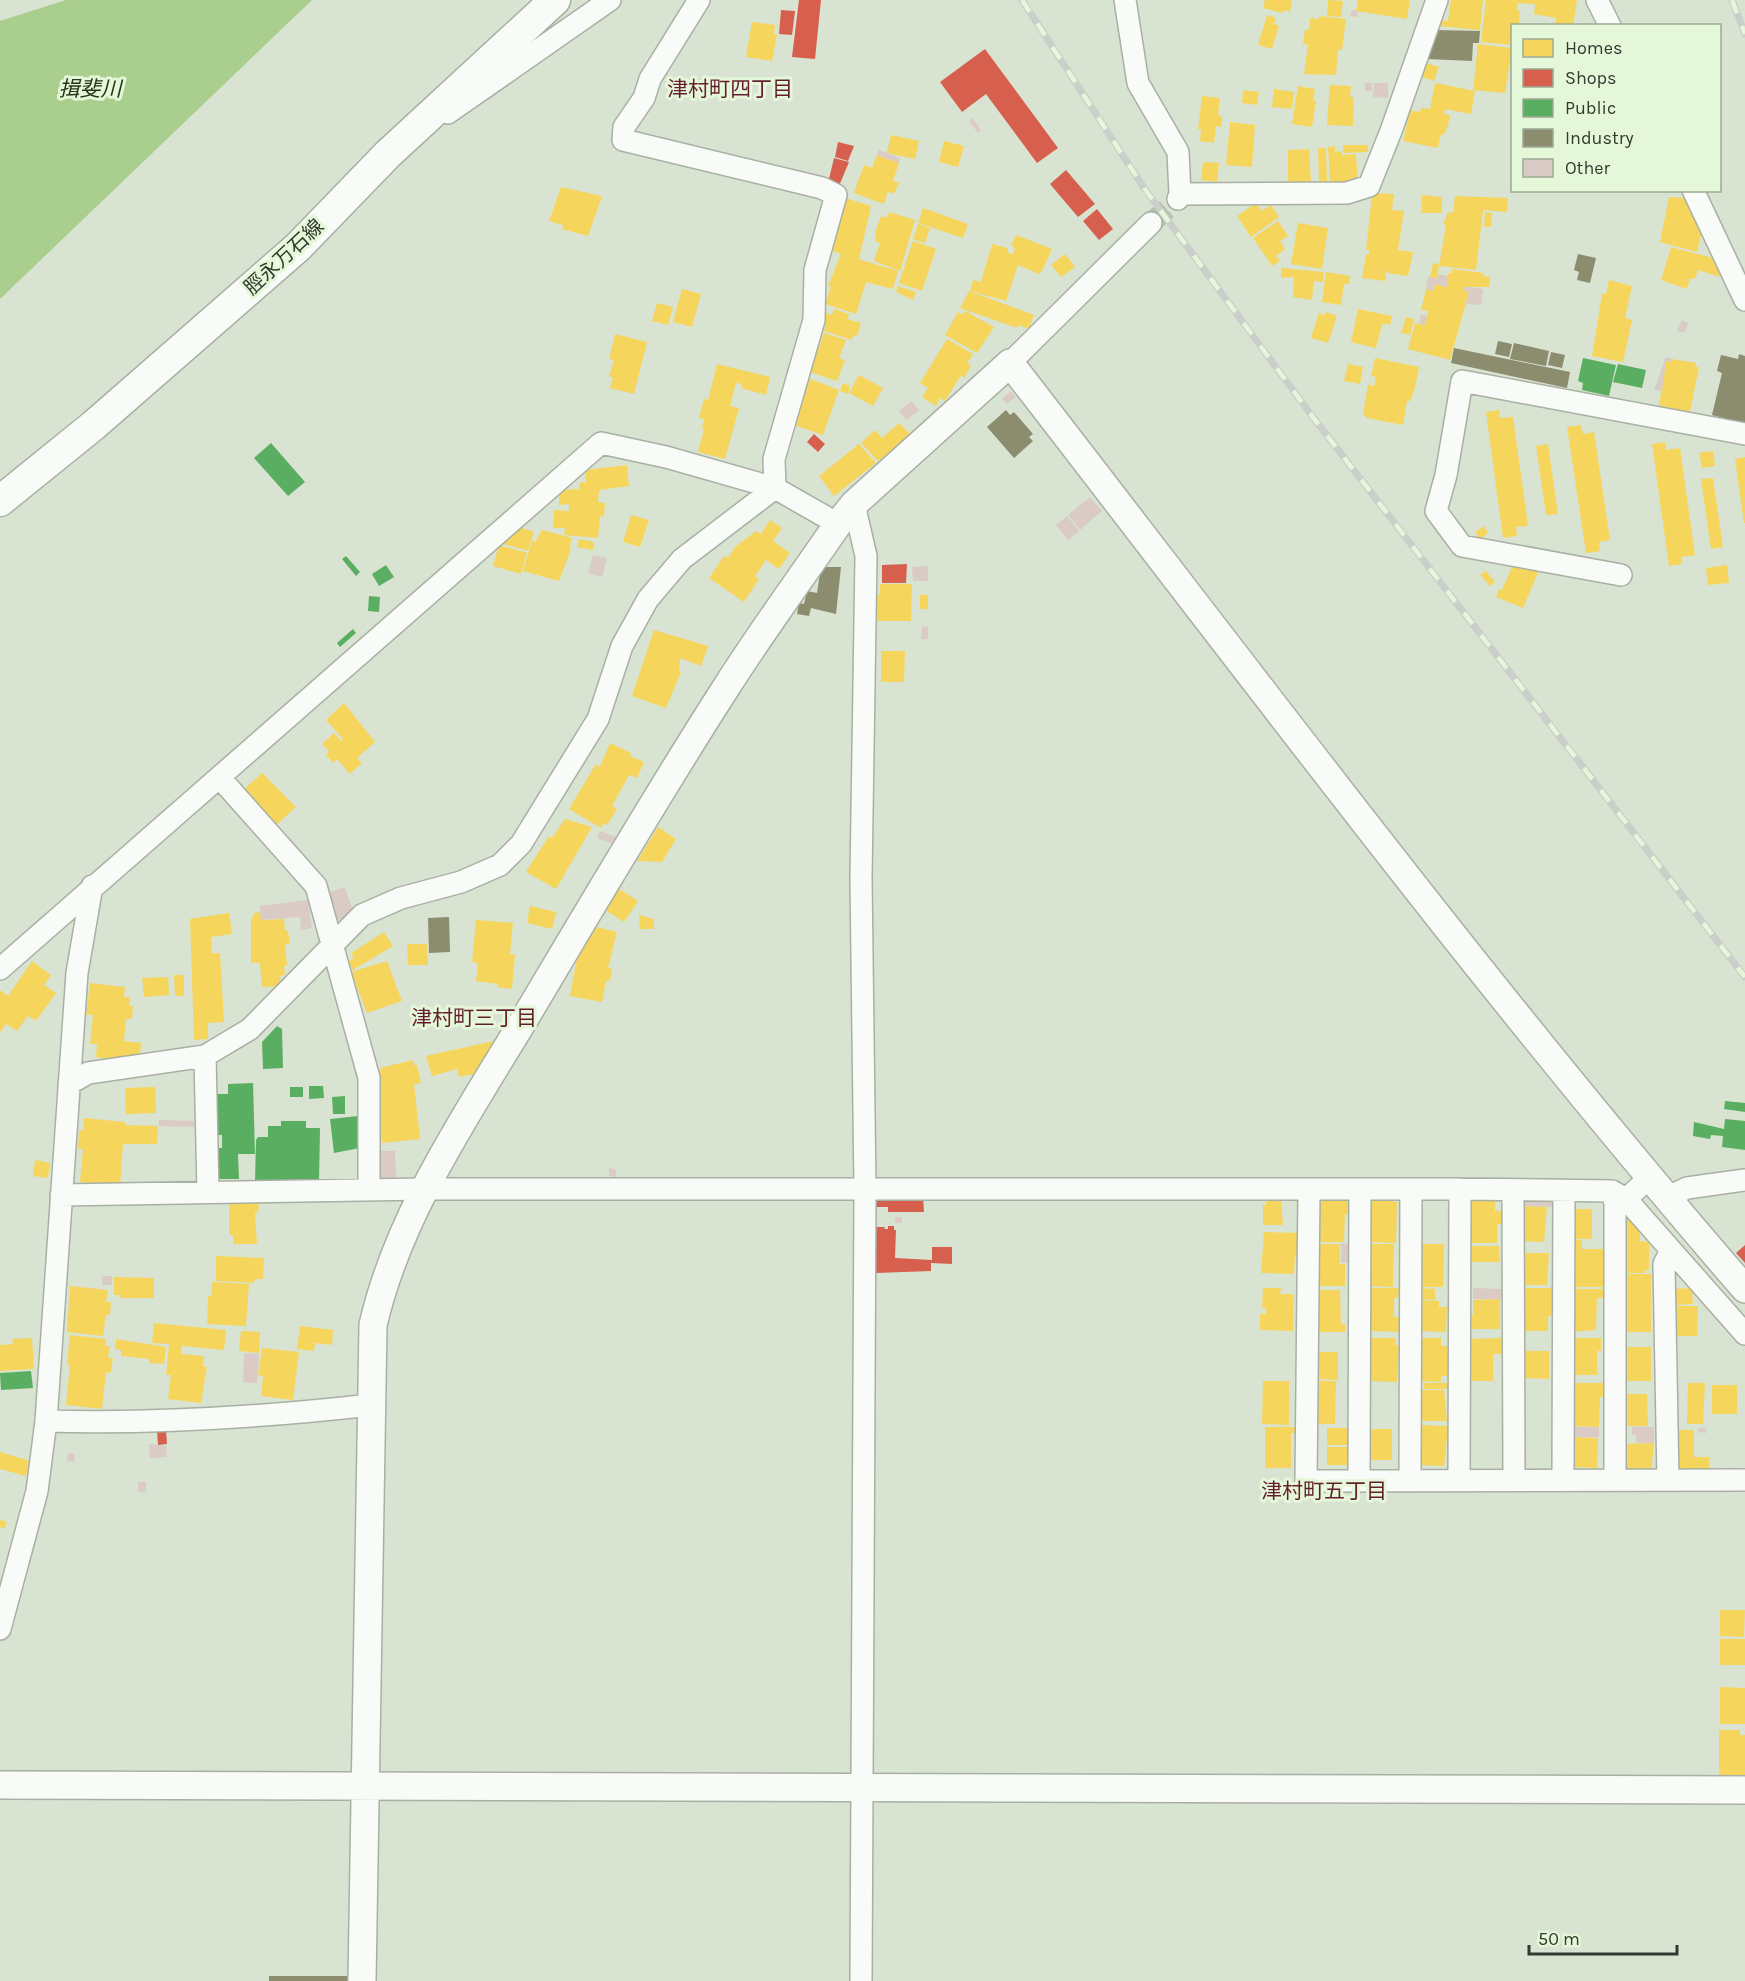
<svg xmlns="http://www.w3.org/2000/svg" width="1745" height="1981" font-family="Karla,'Noto Sans JP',sans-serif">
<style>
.water{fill:#a9ce8e}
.homes{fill:#f6d55c}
.shops{fill:#d6604d}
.public{fill:#5aae61}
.industry{fill:#8c8c6e}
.building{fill:#dacbc6}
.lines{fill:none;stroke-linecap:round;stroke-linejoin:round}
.minor-tunnel{stroke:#b8c1b1;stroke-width:21;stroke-dasharray:21 10;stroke-linecap:butt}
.minor-casing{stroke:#a8b0a3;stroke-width:24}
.tertiary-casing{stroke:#a8b0a3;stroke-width:30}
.secondary-casing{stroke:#a8b0a3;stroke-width:33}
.minor{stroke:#f9fbf8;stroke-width:21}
.tertiary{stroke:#f9fbf8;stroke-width:27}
.secondary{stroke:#f9fbf8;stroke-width:30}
.rail-casing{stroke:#cbcfca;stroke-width:7}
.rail{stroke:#e5f7d9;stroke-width:4.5;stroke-dasharray:14;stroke-linecap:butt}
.labels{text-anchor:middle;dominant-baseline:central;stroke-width:6;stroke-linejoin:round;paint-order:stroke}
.street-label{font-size:20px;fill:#32392e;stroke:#e5f7d9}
.water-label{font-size:21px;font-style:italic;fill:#243715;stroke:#e5f7d9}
.neighbourhood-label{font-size:21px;fill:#631e2e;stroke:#e5f7d9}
</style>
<rect width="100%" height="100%" fill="#d9e3d2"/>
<path class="water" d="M66,0h246l-312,299v-278z"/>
<path class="homes" d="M1265,0h27l-2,12 -6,-2 -1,3 -20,-5z
M1328,0l15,1 -2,16 -14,-1z
M1358,0h52l-3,19 -51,-8z
M1451,0h32l-3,30 -43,-4 2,-6 9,1z
M1486,0h91l-4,26h-18l1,-8 -22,-4 1,-10 -18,-1v8h3l-1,13 -7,2v19l-31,-3z
M1267,15l9,3 -2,6 5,2 -7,23 -14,-4z
M1319,16l27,3 -4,31h-4l-2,25 -32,-1 4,-30h-5l2,-15 4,1 1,-12 9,1z
M752,22l23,3 -1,9h3l-5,27 -26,-4z
M1478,44l34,4 -7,45 -32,-3z
M1423,62l16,5 -5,14 -15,-5z
M1435,83l40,8 -4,23 -26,-5 -1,5 6,1 -2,10 -4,10 -3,-1 -3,14 -35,-7 7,-31 10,2 1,-4 9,1z
M1330,85l21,1 -1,11h4l-1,29 -26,-1z
M1298,86l17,3 -2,12h3l-4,26 -20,-3z
M1274,89l20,3 -2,17 -20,-2z
M1243,90l16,2 -2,13 -15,-2z
M1202,96l18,2 -2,17 4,1 -1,11 -5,-1 -2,17 -14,-2 1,-11 -3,-1z
M1230,122l25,3 -3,42 -26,-2z
M891,135l28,6 -4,18 -28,-6z
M944,141l20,5 -6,21 -19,-5z
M1343,145h25v7l-25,1z
M1335,146v6l7,-1v4l14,-1 2,28 -28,1 -2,-36z
M1318,148h8l1,35h-8z
M1309,149l2,34 -23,1v-34z
M877,155l22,8 -6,18 6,2 -5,11 -6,-3 -4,13 -30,-11 10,-28 8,3z
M1203,162l16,1 -2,19 -16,-2z
M561,187l41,9 -14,40 -26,-7 1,-4 -14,-4z
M1377,193l17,1 -2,16 12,1 -6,39 15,2 -5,24 -20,-3 -2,-3 -1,11 -23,-3 4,-24 3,1v-5h-3l6,-55z
M1422,195l20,2v16h-21z
M1455,196l53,2 -1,14 -24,-2 -7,60 -37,-4 7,-41h-3l5,-13 5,1z
M1669,197l17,1 16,33 -5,21 -37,-10z
M845,198l26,8 -12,53 -11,-3 50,15 -5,18 -27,-7 -10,32 -31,-10 6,-18h-3l13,-32 -11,-4z
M1256,203l6,8 9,-6 8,12 -28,20 -14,-21z
M923,208l45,16 -5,14 -45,-15z
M889,212l26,8 -15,51 -26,-10 6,-18 -5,-2 1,-11 5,-14 6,2z
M1485,212l7,1 -1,14h-7z
M1278,221l10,15 -8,5 5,8 -9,7 4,5 -8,5 -19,-28z
M1298,223l30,5 -6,41 -31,-5z
M918,224l12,4 -5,15 -12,-4z
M1016,235l36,14 -9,20 -4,5 -21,-9 -12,36 -36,-10 3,-11 8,2 11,-38 16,4 -1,4 6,2 2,-6 -4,-2z
M913,241l23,8 -14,42 -23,-8z
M1671,247l42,11 7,19 -22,-7 -3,9 -5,-1 -3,11 -26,-9z
M1065,254l10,13 -14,10 -10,-12z
M1433,263l6,1 -2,15 -7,-2z
M1281,268l43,4 -1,10 -9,-1 -2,19 -19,-3 1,-20 -13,1z
M1452,269l32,4 -1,3 7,1 -1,10h-25v4l5,1 -19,68 -42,-11 7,-26 10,2 3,-14 -7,-1 5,-21 7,2 2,-7 12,3 1,-14h4z
M1326,272l24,4 -1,8h-5l-3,21 -19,-3z
M1609,280l23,6 -7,32 7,2 -9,42 -31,-6 10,-62h4z
M898,286l18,6 -3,8 -17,-8z
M682,289l19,5 -9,33 -19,-5z
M969,291l65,24 -5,14 -11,-4 -1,3 -57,-20z
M657,303l16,4 -5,18 -16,-4z
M834,309l15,5 -2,5 14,4 -4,13 -4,-1 -1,5 -28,-9 2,-5 -5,-2 4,-11 7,2z
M1358,309l34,7 -2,9 -8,-1 -6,24 -25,-6z
M965,311l29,16 -17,26 -32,-18 13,-23 5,3z
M1326,312l9,3 1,4 -8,24 -17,-5 8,-25 6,2z
M1406,317l8,2 -4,16 -9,-2z
M824,333l22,7 -7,18 6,2 -8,21 -27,-9z
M615,334l32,8 -13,52 -24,-6 3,-11h-4l5,-17 -5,-1z
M947,339l26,15 -6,9 4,3 -7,12 -3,-3 -16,26 -5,-3 -4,8 -14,-9 6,-9 -8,-5z
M1375,358l44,9 -4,21 -5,13h-3l-4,24 -36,-7 -4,-4 5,-29 6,1 2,-9 -5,-1z
M1672,359l24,4 -1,4h4l-9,45 -31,-6 7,-45 5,1z
M717,364l53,13 -4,18 -25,-7 1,-4 -6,-1 -6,23 9,2 -14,51 -27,-7 6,-23 -2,-1 2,-9 -5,-1 5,-19 4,1z
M1348,364l15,3 -3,17 -16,-3z
M859,375l24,13 -10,18 -24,-13z
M805,377l34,13 -16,45 -29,-10z
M843,383l7,3 -2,8 -8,-3z
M1499,410l1,8 13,-1 15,109 -12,1 1,9 -14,2 -17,-126z
M899,423l12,12 -33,26 -17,-18 14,-13 7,8z
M1581,425l2,9 11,-2 16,108 -11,2 1,9 -14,2 -19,-126z
M1665,442l1,8 14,-2 15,107 -14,2 1,7 -13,2 -17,-122z
M859,444l17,19 -42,33 -15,-20z
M1548,444l10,70 -12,1 -10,-69z
M1713,451l2,15 -13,2 -3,-15z
M1745,457v66h-1l-9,-64z
M627,465l2,21 -30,4 -1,12 7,1 -1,14 -4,-1 -2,22 -34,-3 1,-7h-12l1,-18 15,1v-7l-10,1 1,-15 19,-1 1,-7 6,1 -1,-13z
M1713,478l10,69 -12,2 -10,-70z
M631,515l18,5 -9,27 -17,-5z
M770,520l12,8 -9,13 17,12 -11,16 -13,-9 -11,16 4,3 -15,23 -35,-24 15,-22 4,2 7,-11 21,-16 5,3z
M1484,526l4,7 -8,6 -5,-7z
M519,527l15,5 -6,19 -27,-8z
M542,530l30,8 -3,11h2l-12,32 -36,-10 9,-30 3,1z
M579,539l15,3 -1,8 -16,-3z
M499,545l28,8 -6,21 -28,-8z
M1516,558l24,10 -17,40 -27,-11 3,-8 3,1z
M1727,565l2,18 -21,2 -2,-17z
M1486,571l9,11 -5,4 -10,-11z
M880,584h32l-1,37h-35v-26h4z
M920,595h8v14h-8z
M654,630l54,16 -7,20 -21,-8 -1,13 2,1 -15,36 -34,-12z
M881,651h24l-1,31h-23z
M344,703l31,39 -18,16 5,5 -12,11 -13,-15 -4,4 -7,-8 3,-4 -7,-7 12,-11 7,8 2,-2 -17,-19z
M610,743l21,10 -1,3 14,6 -7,16 -8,-3 -17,31 5,3 -10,16 -4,-2 -2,5 -32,-19 27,-45 4,3z
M262,773l34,34 -21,19 -32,-36z
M565,819l27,8 -36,62 -30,-17 23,-36 3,2z
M658,827l18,12 -14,23 -25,-1z
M619,889l19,12 -14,21 -19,-12z
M530,906l26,6 -4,17 -25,-6z
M260,912l1,8 23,-1 1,12h3l2,13h-5l2,22h-3l1,9 -5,1 1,10 -19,1 -2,-24h-9v-42l3,-8z
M229,913l3,21 -21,3 1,16h8l4,69 -16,1v16l-14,1 -4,-121z
M639,915l15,4v10h-14z
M476,920l37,3 -3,31 5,1 -3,34 -15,-2 1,-3 -22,-3 2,-18 -6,-1z
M592,926l25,6 -9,36 4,1 -2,12h-4l-4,21 -32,-6 8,-44z
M384,932l9,14 -40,24 -5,-9 6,-3 -3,-5z
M407,944h20l1,21h-20z
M32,961l19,14 -7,10 12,8 -20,28 -8,-5 -11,15 -11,-7 -6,8v-42l8,6z
M387,961l15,40 -35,12 -16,-41z
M174,975h10v21h-9z
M168,977l1,18 -25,2 -2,-19z
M90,983l35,4 -1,10h6l-1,9h4l-1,13h-6l-2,22 17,2 -1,15 -14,-2 -1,3 -9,1 -20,-3 1,-13h-7l3,-29h-7z
M498,1040l-18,33 -21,4 -2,-8 -25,7 -6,-20z
M413,1060l1,5h3l4,18 -7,1 6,55 -38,4 -6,-71 5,-1 -1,-3z
M155,1087l1,26 -30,1 -1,-26z
M84,1118l41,4v3l33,1 -1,18h-34l-3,41 -40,-3 3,-33h-5l1,-19 4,1z
M35,1160l15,3 -2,15 -15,-2z
M1319,1198l33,2v15l-7,-1 -1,28h-28z
M1371,1198l23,1 -1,3h4l-1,41 -28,-1z
M1266,1199h15l2,26h-20v-20h3z
M1469,1200h26v11h7v13h-5v19h-29z
M229,1201l30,1 -1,11h-3l2,31h-24v-9h-4z
M1522,1206l25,1 -3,35 -23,-1z
M1570,1209h22v30h-21z
M1625,1210l15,20v11l9,1v28h-4v3h-24z
M1264,1232l37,1v23h-6l-1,18 -33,-1z
M1571,1240h11v9h21v38h-33z
M1317,1244h23v20h5v22h-28z
M1368,1244h26l-1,43 -26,-1z
M1419,1244h25l-1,43h-25z
M1469,1246h30l1,16h-31z
M1522,1253h27l-2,32h-27z
M216,1256l48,2 -1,21h-8l-1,4 -38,-2z
M1621,1274h30v58h-31z
M114,1277l40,1v20h-35l1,-3h-6z
M212,1282l37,2 -3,42 -39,-2 1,-28h3z
M70,1286l38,4 -2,12h5l-1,13h-4l-3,21 -36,-4z
M1263,1288h18l-1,6h14l-1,37 -33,-1v-16h6v-6l-4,-1z
M1368,1288h31l-1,10h-4v19h9v15l-34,-1z
M1422,1288l13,1v11l-14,-1z
M1520,1288h32v28h-4v15h-27z
M1692,1288l1,16 -18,1 -1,-16z
M1574,1289h31v9h-8l-1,32 -26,2z
M1317,1290h23l1,34h4v8h-29z
M1500,1299v30h-32v-15l5,1v-15z
M1419,1300l20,1v6h8l-1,25 -28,-1z
M1675,1306h23l-1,30h-23z
M154,1323l72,7 -2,20 -42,-4 -1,8 23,2 -1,11h4l-6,36 -33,-4 3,-24h-5l3,-31 -17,-1z
M300,1326l33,4 -1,15 -17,-2 -1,8 -17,-2z
M241,1331l19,1 -1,21 -20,-2z
M70,1335l36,4 -1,7h5l-2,12h5l-2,15 -5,-1 -4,37 -36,-4 4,-40h-3z
M32,1338l2,31 -34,2v-26l13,-1 -1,-5z
M1367,1338h29v7l3,1 -2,36 -30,-1z
M1421,1338h20v8h8v30h-8v6l-23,-1v-17h4z
M1505,1338v16h-12v27h-24v-42z
M1571,1338h30v13h-4v24h-26z
M116,1339l50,8 -2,17 -15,-1v-4l-28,-3v-6l-6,-1z
M1622,1347h29v34h-30z
M262,1348l37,4 -6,48 -32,-4 2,-20 -5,-1z
M1525,1351h24v28l-24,-1z
M1316,1352h22v28l-23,-1z
M1263,1381h26v44l-27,-1z
M1315,1381h21l-1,43h-20z
M1424,1383h28v6h-28z
M1571,1383h35v14h-6l-1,30 -29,-1z
M1688,1383h17l-2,41h-16z
M1712,1385h25v29h-25z
M1419,1390h25l3,31h-29z
M1622,1394h25l1,32h-26z
M1418,1425l30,1 -4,40 -25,-1z
M1265,1427h34v6h-8v35h-26z
M1327,1428h22l-1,17h-21z
M1368,1429h24v31h-24z
M1673,1430h21v27h15v13l-36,-1z
M1574,1437l24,1 -1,30 -24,-1z
M1654,1443l-3,27 -24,-1v-7h-7l1,-18z
M1327,1447h21v18h-21z
M0,1452l30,9 -4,15 -26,-7z
M0,1520l7,2 -3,7 -4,-2z
M1720,1610h25l-1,27 -24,-1z
M1720,1639h25v26h-25z
M1720,1687l25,1v36h-25z
M1719,1730h21v5h5v40h-26z"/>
<path class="shops" d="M799,0h22l-6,59 -23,-2z
M781,10l14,1 -3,24 -13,-1z
M985,49l73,99 -21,15 -51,-69 -24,18 -22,-30z
M838,142l16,4 -6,15 -13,-4z
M834,158l15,4 -10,24 -11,-3z
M1066,170l29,34 -17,13 -28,-33z
M1097,209l16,20 -14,11 -16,-19z
M814,434l11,10 -7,8 -11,-10z
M907,564l-1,19h-24v-18z
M923,1197l1,15h-36v-5h-13v-9z
M888,1226h6v4h2l-1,28 37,2v-13h20v17l-21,-1v8l-55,2v-11h-5v-35h14l-1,2h4z
M1745,1245v18l-9,-10z
M157,1431h9l1,13 -9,1z"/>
<path class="public" d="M1583,358l33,7 -7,31 -27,-6 1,-7 -5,-2z
M1618,364l28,6 -4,18 -29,-6z
M271,443l34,39 -17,14 -34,-38z
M346,556l14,16 -4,4 -14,-17z
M386,565l8,12 -15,9 -7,-12z
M369,596l11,1 -1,15 -11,-1z
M353,629l3,4 -16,14 -3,-4z
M277,1026l5,3 1,39 -20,1 -1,-27z
M253,1083l2,71h-17l1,25h-23l-1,-31h7v-13h-6l-1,-41h13v-10z
M309,1086h14l1,12 -15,1z
M290,1087h13v10h-13z
M345,1096v18h-12l-1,-17z
M1725,1101l20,2v9l-21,-3z
M358,1116l2,32 -26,5 -4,-34z
M1725,1119l20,2v29l-23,-3 1,-11 -12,-1 -1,4 -17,-3 1,-14 30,7z
M281,1121h25v7h14l-1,54 -64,-1 1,-41 2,-3h10v-11h13z
M31,1371l2,17 -32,2 -1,-17z"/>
<path class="industry" d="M1436,30l44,1 -1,12h-6l-1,18 -46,-2z
M1578,254l18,4 -6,25 -13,-3 2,-8 -5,-2z
M1498,341l14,3 -3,13 -14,-3z
M1514,343l35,8 -3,15 -36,-7z
M1454,348l116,24 -3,16 -116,-25z
M1551,352l14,3 -3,13 -14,-3z
M1739,354l6,2v68l-33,-9 10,-42 -5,-2 4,-16 17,4z
M1006,410l4,5 4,-3 19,22 -4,3 4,4 -19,17 -27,-31z
M821,567h20l-5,47 -25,-6 -2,8 -12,-2 2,-11 5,1 3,-13 10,2z
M449,917l1,35 -21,1 -1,-35z
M269,1976h80v5h-80z"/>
<path class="building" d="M1352,10l6,1 -1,6 -7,-1z
M1365,83h7v8h-7z
M1374,83h14v15l-15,-1z
M973,118l8,12 -3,3 -9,-12z
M879,150l21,8 -1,5 -22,-8z
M1438,274l10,2 -1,11 -12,-3 -2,7 -7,-2 2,-13 9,3z
M1464,287l19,2 -2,16 -15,-1 3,-12 -5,-1z
M1421,314l6,2 -2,9 -6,-1z
M1682,320l7,3 -5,10 -7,-2z
M1666,357l6,2 -1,3 -5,-1 -4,30 -8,-1z
M1011,391l5,6 -9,7 -5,-5z
M911,401l8,9 -12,10 -8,-9z
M1090,497l12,14 -22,19 -12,-15z
M1067,516l12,15 -11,9 -12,-15z
M593,555l14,3 -5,19 -14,-4z
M928,566v15h-15l-1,-14z
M922,626l6,1v12h-7z
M600,831l18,7 -2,7 -19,-7z
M345,887l9,28 -20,6 -8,-28z
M308,900l4,28 -11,2 -1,-13 -39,3 -1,-14z
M159,1120l35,1v6l-35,-1z
M378,1151h17l1,28h-18z
M609,1168l7,1v8l-7,-1z
M1522,1198l33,1 -1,8 -32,-1z
M895,1217h7v6h-7z
M1341,1243l12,1 -1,19h-11z
M102,1276h10v9h-10z
M1473,1288l30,1v10h-30z
M244,1353l15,1 -2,29 -14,-1z
M1572,1427h27v10h-27z
M1632,1427h22v16h-18v-8h-4z
M1698,1428h8v5l-8,-1z
M149,1444l17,2 1,11 -17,1z
M68,1453l7,1 -1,8 -7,-1z
M138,1482h8v10h-8z"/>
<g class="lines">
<path class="minor-tunnel" d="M1151,223l27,-24"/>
<g class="minor-casing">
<path id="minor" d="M1125,0l13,83 40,69 2,42
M1597,0l13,26
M448,113l162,-113
M1693,190l52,110
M1178,199l2,-5 167,-1 22,-7 22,-55 46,-131
M1010,363l141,-140
M854,504l12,52 -5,322 4,312 -4,791
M1621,575l-159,-29 -26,-35 10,-36 16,-94 283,53
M220,778l96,108 53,192v112
M0,969l601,-526 65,14 109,31 63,36
M205,1056l3,136
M69,1084l19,-11 117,-17 45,-27 112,-114 39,-17 60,-16 39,-17 21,-21 77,-125 24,-73 26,-47 34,-40 93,-71 -1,-29 40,-139 1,-50 21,-75 -14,-7 -199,-48 1,-13 20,-29 6,-19 49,-79
M1309,1190l-3,291 439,-1
M1513,1190l1,289
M1612,1191l3,13v276
M61,1195l364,-6h1035l152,2 14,8 23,-21
M1666,1198l21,-10 58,-8
M1626,1199l119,135
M46,1421c108,3 218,-4 325,-16
M1459,1479l1,-290
M1359,1480l1,-290
M1410,1480l1,-291
M1563,1480l1,-289
M1668,1480l-4,-216 7,-13
M0,1629l37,-138 9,-70 31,-448 15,-87"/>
</g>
<g class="tertiary-casing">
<path id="tertiary" d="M0,1785l1745,5
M362,1981l11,-656c26,-113 96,-213 155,-312 65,-109 130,-220 199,-327 35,-55 74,-108 111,-162l16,-20 156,-141c241,311 477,628 735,926"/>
</g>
<g class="secondary-casing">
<path id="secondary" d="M0,501l94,-76 204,-178 90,-93 167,-154"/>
</g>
<use href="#minor" class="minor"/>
<use href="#tertiary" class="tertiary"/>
<use href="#secondary" class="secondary"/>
<g class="rail-casing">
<path id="rail" d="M1022,0l122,188 168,228 433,561
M1732,0l13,34"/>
</g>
<use href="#rail" class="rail"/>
</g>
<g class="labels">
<g class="street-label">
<text transform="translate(284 257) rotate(-43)">脛永万石線</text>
</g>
<g class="water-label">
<text x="90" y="89">揖斐川</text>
</g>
<g class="neighbourhood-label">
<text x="730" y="89">津村町四丁目</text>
<text x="474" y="1018">津村町三丁目</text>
<text x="1324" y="1491">津村町五丁目</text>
</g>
</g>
<rect x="1511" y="24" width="210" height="168" fill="#e5f7d9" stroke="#9dab95" stroke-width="1.5"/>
<rect x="1523" y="39" width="30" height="18" fill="#f6d55c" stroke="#9dab95" stroke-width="1.5"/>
<text x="1565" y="54" font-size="18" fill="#32392e">Homes</text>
<rect x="1523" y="69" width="30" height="18" fill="#d6604d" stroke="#9dab95" stroke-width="1.5"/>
<text x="1565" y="84" font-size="18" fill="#32392e">Shops</text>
<rect x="1523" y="99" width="30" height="18" fill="#5aae61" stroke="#9dab95" stroke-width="1.5"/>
<text x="1565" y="114" font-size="18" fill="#32392e">Public</text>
<rect x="1523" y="129" width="30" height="18" fill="#8c8c6e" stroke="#9dab95" stroke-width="1.5"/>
<text x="1565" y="144" font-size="18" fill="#32392e">Industry</text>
<rect x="1523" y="159" width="30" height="18" fill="#dacbc6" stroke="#9dab95" stroke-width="1.5"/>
<text x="1565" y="174" font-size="18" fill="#32392e">Other</text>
<path d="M1529 1945v9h148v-9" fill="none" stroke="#32392e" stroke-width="3"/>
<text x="1538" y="1945" font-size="18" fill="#32392e" stroke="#e5f7d9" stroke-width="4.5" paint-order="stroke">50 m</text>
</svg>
